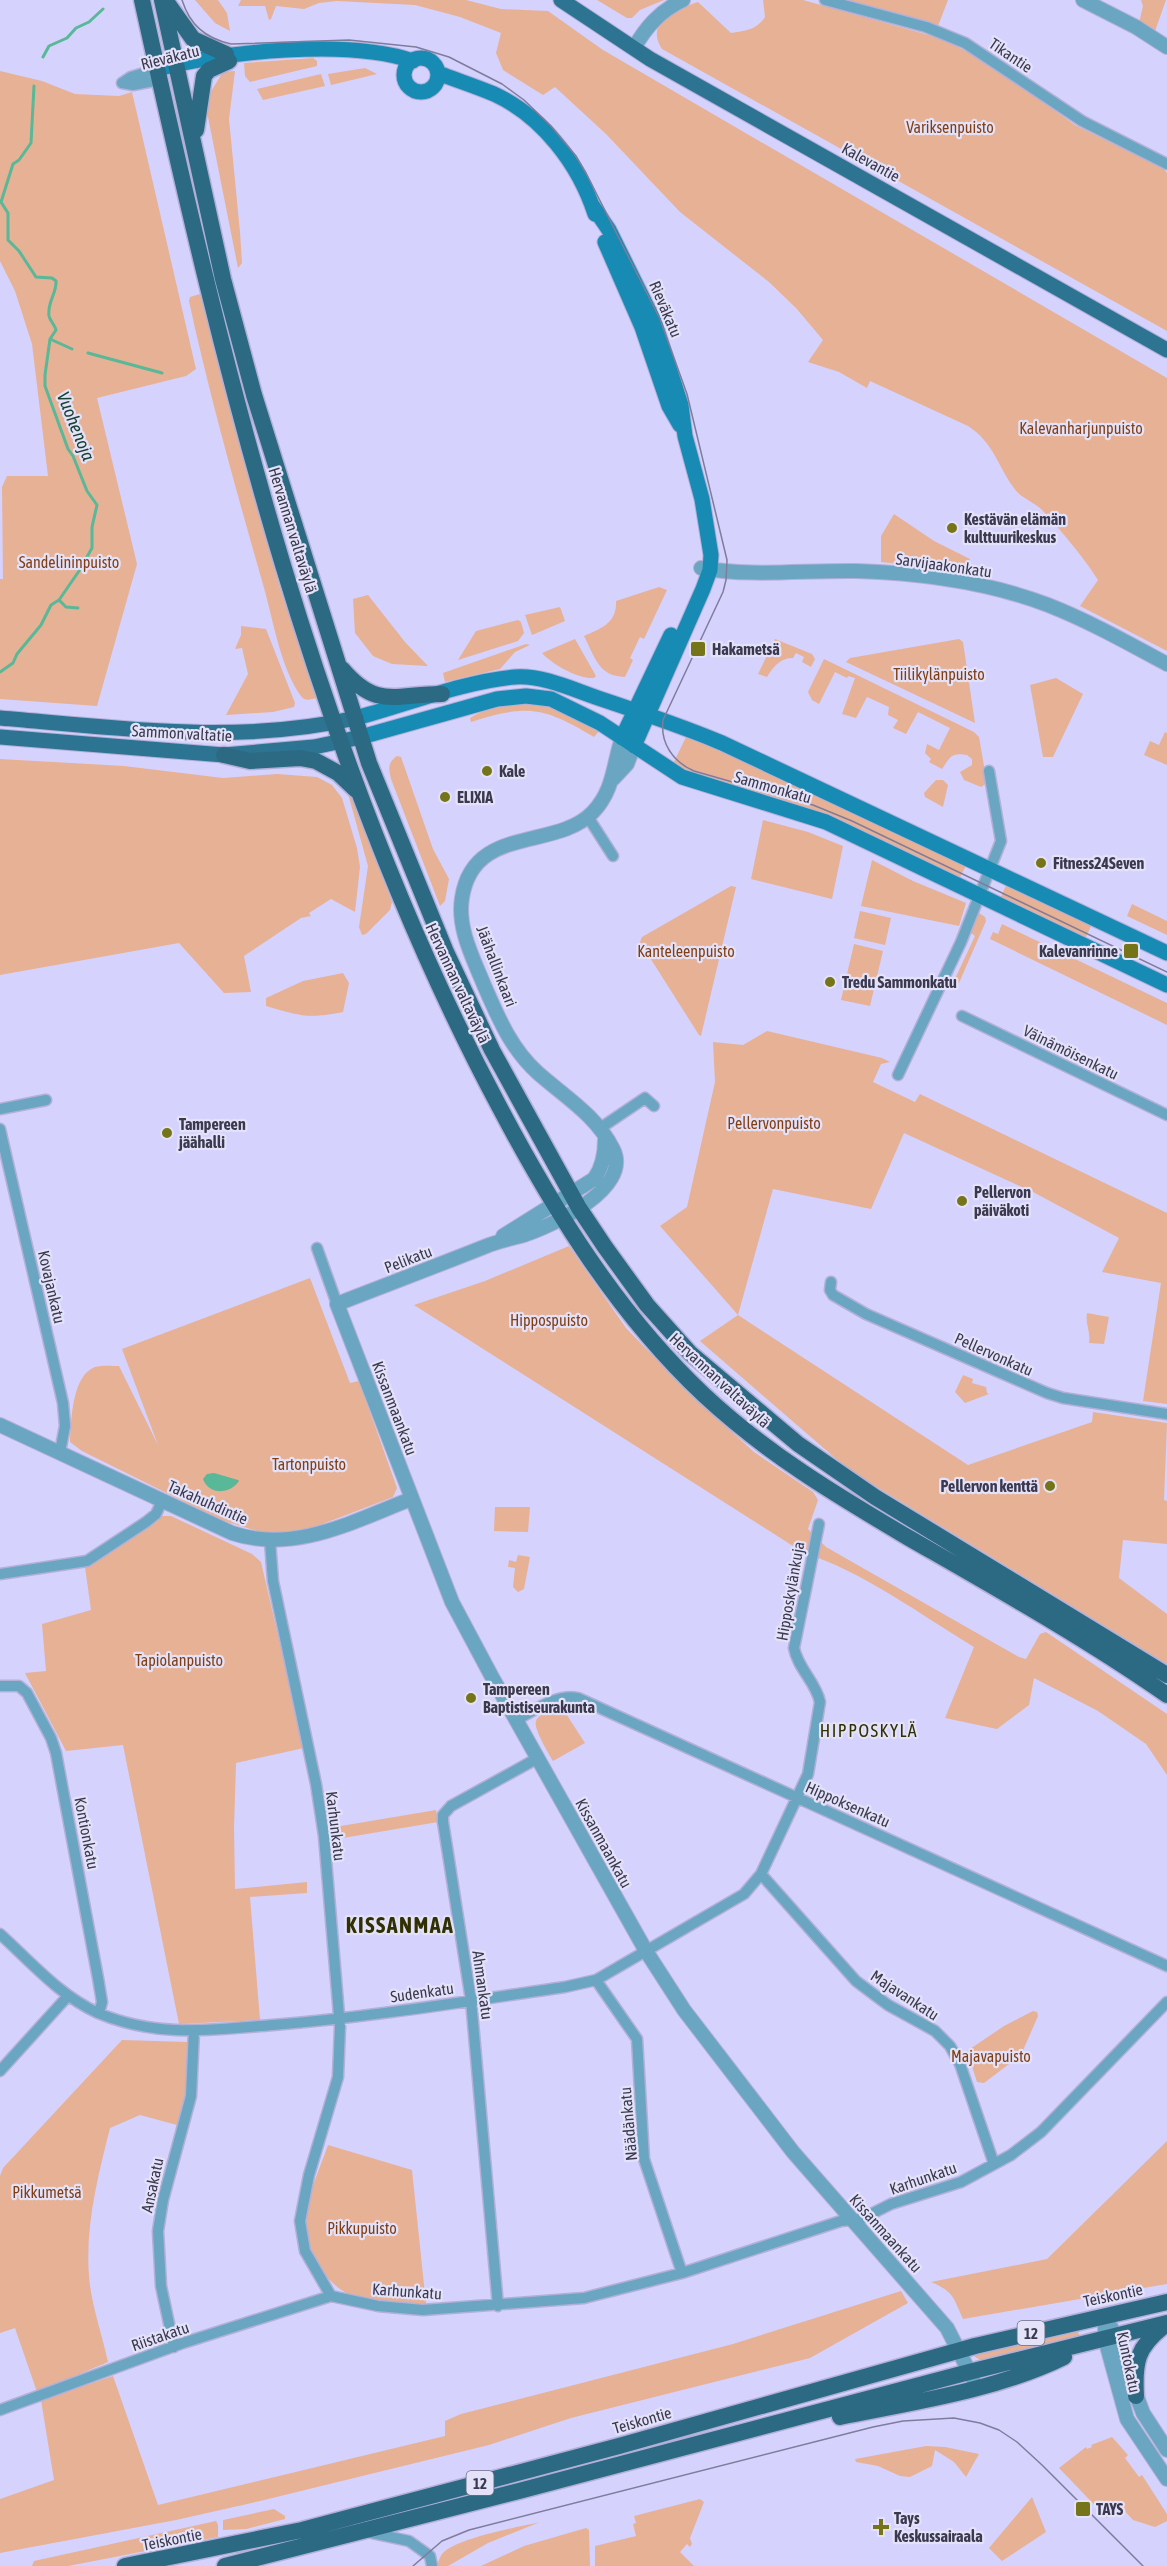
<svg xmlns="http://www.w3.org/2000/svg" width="1167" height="2566" font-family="'Asap Condensed',sans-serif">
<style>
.green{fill:#e7b195}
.water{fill:#58b897}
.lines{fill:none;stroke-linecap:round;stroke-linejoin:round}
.stream{stroke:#58b897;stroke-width:3}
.minor-casing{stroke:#b3b0d8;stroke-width:13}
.tertiary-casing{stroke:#b3b0d8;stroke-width:16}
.secondary-casing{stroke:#b3b0d8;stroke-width:17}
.primary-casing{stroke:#b3b0d8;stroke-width:17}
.trunk-casing{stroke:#b3b0d8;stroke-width:19}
.minor{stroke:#6aa6c1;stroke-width:10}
.tertiary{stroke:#6aa6c1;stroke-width:14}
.secondary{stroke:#178bb4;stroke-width:15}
.primary{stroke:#2c7491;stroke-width:15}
.trunk{stroke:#2c6a84;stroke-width:16}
.tram{stroke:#7f7c9c;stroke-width:1.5}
.poi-dot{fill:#767419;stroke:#e3e2f8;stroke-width:2}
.labels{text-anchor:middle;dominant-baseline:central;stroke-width:4.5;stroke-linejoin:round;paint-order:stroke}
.shield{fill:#e3e2f8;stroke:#6d6c82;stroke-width:1.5}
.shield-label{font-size:15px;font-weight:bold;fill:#3b394f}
.street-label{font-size:16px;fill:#3b394f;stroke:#e3e2f8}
.park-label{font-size:16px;fill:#813e13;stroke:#e3e2f8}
.poi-label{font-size:16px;font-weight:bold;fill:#3b394f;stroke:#e3e2f8;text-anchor:start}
.water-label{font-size:18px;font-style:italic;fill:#174233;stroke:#e3e2f8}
.neighbourhood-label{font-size:18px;letter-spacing:1.5px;fill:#313005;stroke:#e3e2f8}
.district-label{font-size:22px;font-weight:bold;letter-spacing:1.5px;fill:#313005;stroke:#e3e2f8}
</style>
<rect width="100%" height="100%" fill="#d5d2fe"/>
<path class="green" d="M195,0h23l9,13 3,18 -15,-8z
M241,0h225l35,9 47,2 55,39 564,328v273l-87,-45 18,-26c-16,-25 -35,-47 -55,-69 -8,-9 -23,-13 -29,-23 -17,-23 -20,-45 -46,-62l-98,-45 -3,7 -28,-16 -31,-10 15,-22 -27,-32 -27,-26 -89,-70 -74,-78 -51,-47 -12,8 -40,-25 -7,-17 5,-20 -41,-16 -45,-12 -78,-4 -18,2 -15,6 -28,-3 -5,13 -2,1 -4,-14h-27z
M597,0h67l-24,10 -8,8h-5z
M763,0h40l140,39 47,25 85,61 88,43 4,5v158l-505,-282c-18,-27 15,-40 36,-47l33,31c14,-2 26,-3 34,-16z
M842,0h106l-10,26z
M1141,0h25l-12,34 -15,-11 4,-17z
M313,58l4,3v5l-67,16 -5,-6 -1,-13z
M365,68l12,6 -46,11 -3,-11z
M0,71l42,10 33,13 44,2 13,-4 64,277 -10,7 -89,22 40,166 -40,142 -97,-7v-120h3l-1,-92 5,-11h41l-16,-132 -17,-53 -15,-30z
M235,71l-6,48 11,113 2,31 -4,5 -31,-156 3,-19 13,-21z
M321,74l4,12 -62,14 -6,-11z
M200,294l79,291 38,113c-6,1 -12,4 -16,-2 -20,-27 -28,-76 -37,-108 -27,-95 -54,-190 -75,-287l1,-4z
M894,514l40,27 36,18 -2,12 -87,-9v-26z
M659,587l8,3 -23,49 -4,-2 -10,21 3,2 -8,17c-27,-1 -30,-20 -41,-41 18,-8 33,-13 32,-35z
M368,595l37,47 23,24 -36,-2 -19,-8 -18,-23 -2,-34z
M560,607l5,14 -33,14 -7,-20z
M518,620l3,2 3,11 -6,8 -60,19 18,-29z
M241,626l25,3 29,74 -1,4 -21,5 -47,3 22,-41 -6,-26 -7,1 6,-14z
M575,639l21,37 -2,2c-16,1 -41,-13 -52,-25z
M775,639l37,15 3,5 -4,8 -9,-5 2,-5 -8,-4 -3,5c-12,-1 -21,10 -26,19l-9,-3z
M959,639l4,3 12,81 -129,-61 4,-4z
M526,644l4,1 -15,7 -15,17 -55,13 -2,-9z
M824,659l150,73 5,5 8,46 -6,4 -17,-7 -4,-8 12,-7v-6l-5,-4c-17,-3 -17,3 -25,14l-13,-7 2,-3 -6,-6 2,-9 12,6 11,-22 -32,-16 -12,22 -13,-6 5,-8 -10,-5 1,-8 -22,-10 -11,21 -14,-4 13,-36 -7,-2 -1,2 -12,-6 -16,32 -7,-4 -4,-8z
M1056,678l27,16 -30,63h-10l-13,-72z
M530,703l27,6 43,21 -6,7c-51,-30 -66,-33 -123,-15l-1,-4c20,-12 38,-14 60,-15z
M1165,732l2,1v32l-23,-10 6,-14 9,4z
M687,735l281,127 -10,19 -254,-99 -32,-16z
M397,756l4,1 32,92 16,30 -4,22 -5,5 -49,-127c-2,-10 -4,-16 6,-23z
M0,759l124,7 99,12 54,-4 40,3 15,8 10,13 15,50 3,19 -5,45 -24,-13 -22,14 2,3 -10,2 -57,38 7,36 -27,1 -45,-50 -179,32z
M936,780h7l5,5 -5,22 -18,-10 -1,-4z
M347,790l6,7 39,105 -2,8 -24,24 -4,1 -3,-8 9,-61z
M763,820l45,12 35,14 -11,53 -81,-20z
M872,860l41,21 53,22 -7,23 -98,-20z
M1007,883l86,39 -9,19 -84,-42z
M731,886l5,1 -35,149 -2,-1 -59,-93 2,-5z
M1132,904l35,17v14l-40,-19z
M860,911l31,7 -6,27 -31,-7z
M979,913l6,4 1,4 -27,62 -5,-2 21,-45 -4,-3z
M1002,924l165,79v22l-177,-86 3,-7 5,2z
M854,944l29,7 -13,55 -29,-6z
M343,973l6,10 -6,29c-35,7 -43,4 -77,-6v-8l37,-17z
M767,1031l115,27 8,4 -9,2 -8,18 42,20 5,-8 247,119v191l-24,-3 18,-118 -59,-11 17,-34 -86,-46 -129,-59 -33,76 -98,-20 -35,126 230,150 124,-43 1,-10 74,11 -3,77 3,1v43l-44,-4 -4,38 48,36v50l-318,-194 -149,-129 38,-26 -78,-89 27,-19 28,-125 -2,-40 30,3z
M569,1246l57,82 64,66 64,58 59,40 5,8 -10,29 18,18 193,110 7,2 14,-25 6,-2 121,82v61l-21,-31 -48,-33 -64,-33 -5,27 -32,24 -52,-11 29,-71c-51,-31 -114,-77 -170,-94l-390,-248 71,-24z
M310,1278l40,105 9,-2 38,107 -4,9 -86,33 -40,4 -46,-14 -139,-69 -12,-9c1,-21 2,-67 25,-75 7,-2 17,-1 24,-1l39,79 -36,-96z
M1087,1313l22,4 -5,27 -15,-1c2,-11 -4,-19 -2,-30z
M963,1375l10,4 -1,4 14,4 1,6 2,1 -24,9 -10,-11z
M495,1507h35l-2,25 -34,-1z
M162,1516h9l81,38 9,8 43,186 -68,15 -2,65 1,61 72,-7v11l-57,4 10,123 -81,4 -56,-279 -57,6 -41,-78 21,-2 -4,-47 49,-14 -6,-43z
M518,1555l12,2 -6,32 -6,3 -5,-5 2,-19 -7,-1 1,-7 7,2z
M561,1706l24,37 -32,18c-4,-7 -20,-33 -17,-40 2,-7 18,-11 25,-15z
M436,1810l2,12 -107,18 -2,-12z
M1033,2011l4,1 1,4 -17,39 -37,28 -7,-1 -10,-31 37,-25z
M122,2040l66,2c5,27 -3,57 -11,83l-37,-10 -30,13c-12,48 -25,98 -21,148 2,28 13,58 19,86l-71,30 -22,-64 -15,5v-157l3,-8z
M1167,2141v143l-204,35c-10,-22 -9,-27 -32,-37l116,-23z
M328,2145l84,25 14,134c-23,1 -53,1 -74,-8 -29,-13 -50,-50 -46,-80 3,-25 14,-48 22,-71z
M901,2291l7,12 -98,55 -239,60 -82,27 -229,56 -84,19 -176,33v-54l54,-19 -13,-80 72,-24 45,129 287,-69v-15l16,-7 272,-70z
M1077,2327l3,12 -97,22 -8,-4v-4z
M1112,2437l16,18 -3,3 14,19 3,-2 25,39v7l-12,6 -22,-7 -14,-15 -12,13 -48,-50 27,-21 1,2 5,-2 -1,-2z
M926,2446l19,1 34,7 -13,23 -12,-15 -19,-12 -3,16 -22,11 -10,-1 -22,-10 -22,-4 -1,-3z
M1032,2497l14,35 -44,29 -13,-13z
M700,2499l4,3 -14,36 2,6 -2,3 -3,-3 -7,8 14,14h-99v-20l41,-10 -3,-12 3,-1 -2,-7z
M274,2509l11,7v3l-39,10 -23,1v-10z
M216,2521l2,4v12l-150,29h-36l2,-5z
M540,2522l-52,21 -40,23h-11c1,-4 3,-10 6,-13 14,-15 75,-26 97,-31z
M586,2528l3,2 1,36h-109l43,-20z"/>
<path class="water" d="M214,1473l24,7 1,1c-10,14 -30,14 -36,-2l4,-5z"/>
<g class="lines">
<path class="stream" d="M43,57l6,-11 18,-8 9,-10 13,-6 14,-13
M50,339l22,10
M88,353l74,20
M59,600l7,7 12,1
M0,672l13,-9 4,-9 24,-29 10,-20 8,-5 20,-29 13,-23v-21l5,-22 -10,-14 -14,-35 -5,-7 -23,-63v-11l5,-36 6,-9c-1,-5 -6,-9 -7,-14 -2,-14 8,-23 7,-35l-4,-3 -16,-1 -17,-26 -11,-11v-27l-7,-11 12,-38 6,-4 12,-17 3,-57"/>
<g class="minor-casing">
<path id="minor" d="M825,0l101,27 39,16 117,78 85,43
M122,83l9,-6 26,-8
M122,83l11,2 26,-5
M588,817l25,39
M962,1016l205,99
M898,1075l63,-133 40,-101 -12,-70
M0,1109l46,-9
M0,1129l63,274 2,23 -5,26
M599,1129l46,-31 9,8
M317,1248l20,56
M831,1282l-1,8 3,5 33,19 181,79 16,5 104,16
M270,1541l3,40 43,203 8,52 16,191 -2,50 -29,98 -9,46 5,30 26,45 47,10 45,4 161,-12 98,-25 159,-52 20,-2 30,-15 70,-22 50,-27 30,-23 126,-130
M0,1574l87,-13 59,-39 10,-8 6,-13
M0,1686h19l8,7 24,45 5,15 42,225 4,24 -3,11
M516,1720c18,-9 41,-27 62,-22l589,268
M761,1874l95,107 32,24 47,26 15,15 10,18 34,100
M0,1934c32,29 59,61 98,79 59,25 113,17 175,12 98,-8 195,-24 292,-38l31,-7 148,-86 17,-20 47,-100 12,-72c-4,-20 -22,-33 -26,-54l25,-124
M596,1980l41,59 7,120 38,114
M0,2071l67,-74
M498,2306l-27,-306 -28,-178v-7l8,-9 87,-48
M174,2347l-13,-61 -3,-55 5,-31 28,-104 3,-65
M0,2410l183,-67 148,-47
M367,2532l42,9 21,15 2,10"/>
</g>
<g class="tertiary-casing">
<path id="tertiary" d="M1083,0l53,27 31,20
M634,48c12,-21 26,-37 49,-48
M701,568c51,9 103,2 155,3 64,2 132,11 192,34 41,16 80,38 119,59
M622,738c-9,27 -8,52 -29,74 -37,39 -120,12 -131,86 -5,30 11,60 22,87 14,32 27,64 54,88 27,24 58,42 75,76 20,40 -62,77 -89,86 -11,3 -24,6 -35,10 -50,20 -101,39 -152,59l115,298 40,75 154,274 38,59 109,142 154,176 26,51
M613,779l14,-15 7,-18
M503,1236l91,-57c9,-12 11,-26 11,-40
M0,1425l232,108c62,21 122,-12 179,-34
M1105,2316v23l22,80 40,60
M1111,2327l32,86 24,37"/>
</g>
<g class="secondary-casing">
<path id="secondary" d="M404 75a17 17 0 1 1 34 0a17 17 0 1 1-34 0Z
M157,69c67,-17 190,-31 256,-8
M438,73c18,7 37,13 56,21 48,22 85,70 101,120
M592,205l17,25 45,91 27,84 4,31 17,63 9,56 -1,15 -7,19 -69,157
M605,242l37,85 27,79 11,19
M356,718c49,-13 109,-37 159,-41 27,-2 57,12 83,21 42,14 84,28 124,45l445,210
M361,737l136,-38 29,-3 25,3 49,24 82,54 144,45 341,163
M622,738l49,-103"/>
</g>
<g class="primary-casing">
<path id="primary" d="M561,0l89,59 517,291
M0,718c120,10 236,27 356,0
M0,737l224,18 90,-8 47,-10"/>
</g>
<g class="trunk-casing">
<path id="trunk" d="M142,0c82,374 176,768 358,1108 55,104 118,206 204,287 62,58 132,100 205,143 87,50 176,100 258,157
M162,0l61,279 31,116 115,368 77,189 46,98 87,158 26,39 42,58 43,48 108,91 77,53 292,178
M168,4l25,35 33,15
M196,130l8,-54 5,-6 20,-9
M342,669c35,41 53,25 100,25
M224,755l26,6 50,-3 16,3 22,12 18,17
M1136,2396c-2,-34 1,-49 28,-70
M840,2417c74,-15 157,-27 224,-60
M125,2566l177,-36 317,-84 356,-100 192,-44
M225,2566l294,-75 450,-119 198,-49"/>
</g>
<use href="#minor" class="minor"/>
<use href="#tertiary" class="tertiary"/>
<use href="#secondary" class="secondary"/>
<use href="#primary" class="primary"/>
<use href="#trunk" class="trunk"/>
<path class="tram" d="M182,0c8,25 23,38 49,44l118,-4 67,7 33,10 53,27 22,16 27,26 25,30 10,17 74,146 27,75 40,166 -1,20 -3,12 -60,128c-3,23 10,42 31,51l119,34 39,16 315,151
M413,2566l29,-25 27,-11 404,-103 30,-6 51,-3 26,5 19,7 18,12 25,23 101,101"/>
</g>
<g class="poi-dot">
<circle cx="952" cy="528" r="6"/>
<rect x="690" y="641" width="16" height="16" rx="3"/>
<circle cx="487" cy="771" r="6"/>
<circle cx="445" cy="797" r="6"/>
<circle cx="1041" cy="863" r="6"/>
<rect x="1123" y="943" width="16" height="16" rx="3"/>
<circle cx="830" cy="982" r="6"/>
<circle cx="167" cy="1133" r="6"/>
<circle cx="962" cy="1201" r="6"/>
<circle cx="1050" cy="1486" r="6"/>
<circle cx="471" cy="1698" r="6"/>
<rect x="1075" y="2501" width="16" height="16" rx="3"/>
<path d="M878 2518h6v6h6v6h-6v6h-6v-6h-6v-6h6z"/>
</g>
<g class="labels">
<g class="shield">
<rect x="1017.5" y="2321" width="27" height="24" rx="4.5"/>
<rect x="466.5" y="2471" width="27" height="24" rx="4.5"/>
</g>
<g class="shield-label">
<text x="1031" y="2333">12</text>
<text x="480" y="2483">12</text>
</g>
<g class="street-label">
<text transform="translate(1011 55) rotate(34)">Tikantie</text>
<text transform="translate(170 57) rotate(-14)">Rieväkatu</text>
<text transform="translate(871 162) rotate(29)">Kalevantie</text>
<text transform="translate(666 309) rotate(67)">Rieväkatu</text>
<text transform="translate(293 530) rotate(73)">Hervannan valtaväylä</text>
<text transform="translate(944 565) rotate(8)">Sarvijaakonkatu</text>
<text transform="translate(182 733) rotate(3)">Sammon valtatie</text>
<text transform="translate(773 787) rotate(16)">Sammonkatu</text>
<text transform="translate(497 966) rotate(69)">Jäähallinkaari</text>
<text transform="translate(458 983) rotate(65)">Hervannan valtaväylä</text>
<text transform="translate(1071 1052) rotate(26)">Väinämöisenkatu</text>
<text transform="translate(408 1259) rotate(-21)">Pelikatu</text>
<text transform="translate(52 1287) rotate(77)">Kovajankatu</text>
<text transform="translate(994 1354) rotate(24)">Pellervonkatu</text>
<text transform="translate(720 1380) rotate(43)">Hervannan valtaväylä</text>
<text transform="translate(395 1408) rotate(69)">Kissanmaankatu</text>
<text transform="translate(208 1502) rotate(24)">Takahuhdintie</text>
<text transform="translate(790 1591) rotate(-80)">Hipposkylänkuja</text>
<text transform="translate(848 1804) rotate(24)">Hippoksenkatu</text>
<text transform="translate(336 1826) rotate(83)">Karhunkatu</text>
<text transform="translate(87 1833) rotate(79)">Kontionkatu</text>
<text transform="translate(604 1843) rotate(61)">Kissanmaankatu</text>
<text transform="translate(483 1985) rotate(82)">Ahmankatu</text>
<text transform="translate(422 1992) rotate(-8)">Sudenkatu</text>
<text transform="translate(905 1995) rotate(33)">Majavankatu</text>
<text transform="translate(628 2124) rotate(-95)">Näädänkatu</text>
<text transform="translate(923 2178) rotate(-19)">Karhunkatu</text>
<text transform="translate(152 2185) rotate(-78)">Ansakatu</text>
<text transform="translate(886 2233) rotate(48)">Kissanmaankatu</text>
<text transform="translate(407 2291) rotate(4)">Karhunkatu</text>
<text transform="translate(1113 2295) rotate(-12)">Teiskontie</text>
<text transform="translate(160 2336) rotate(-19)">Riistakatu</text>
<text transform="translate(1129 2362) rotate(78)">Kuntokatu</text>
<text transform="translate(642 2420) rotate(-16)">Teiskontie</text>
<text transform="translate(172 2539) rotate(-11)">Teiskontie</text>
</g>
<g class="park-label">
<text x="950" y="127">Variksenpuisto</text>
<text x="1081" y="428">Kalevanharjunpuisto</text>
<text x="69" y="562">Sandelininpuisto</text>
<text x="939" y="674">Tiilikylänpuisto</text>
<text x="686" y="951">Kanteleenpuisto</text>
<text x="774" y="1123">Pellervonpuisto</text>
<text x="549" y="1320">Hippospuisto</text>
<text x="309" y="1464">Tartonpuisto</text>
<text x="179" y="1660">Tapiolanpuisto</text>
<text x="991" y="2056">Majavapuisto</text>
<text x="47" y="2192">Pikkumetsä</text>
<text x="362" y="2228">Pikkupuisto</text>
</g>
<g class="poi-label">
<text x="964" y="519">Kestävän elämän<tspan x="964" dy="18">kulttuurikeskus</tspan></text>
<text x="712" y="649">Hakametsä</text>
<text x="499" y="771">Kale</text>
<text x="457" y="797">ELIXIA</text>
<text x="1053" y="863">Fitness24Seven</text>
<text x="1118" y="951" text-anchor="end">Kalevanrinne</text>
<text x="842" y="982">Tredu Sammonkatu</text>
<text x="179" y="1124">Tampereen<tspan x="179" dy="18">jäähalli</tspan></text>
<text x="974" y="1192">Pellervon<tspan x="974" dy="18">päiväkoti</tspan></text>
<text x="1038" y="1486" text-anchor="end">Pellervon kenttä</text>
<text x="483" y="1689">Tampereen<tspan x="483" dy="18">Baptistiseurakunta</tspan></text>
<text x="1096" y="2509">TAYS</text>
<text x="894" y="2518">Tays<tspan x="894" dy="18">Keskussairaala</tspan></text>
</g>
<g class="water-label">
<text transform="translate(76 426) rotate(68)">Vuohenoja</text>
</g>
<g class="neighbourhood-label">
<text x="869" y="1730">HIPPOSKYLÄ</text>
</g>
<g class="district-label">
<text x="400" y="1925">KISSANMAA</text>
</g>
</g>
</svg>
